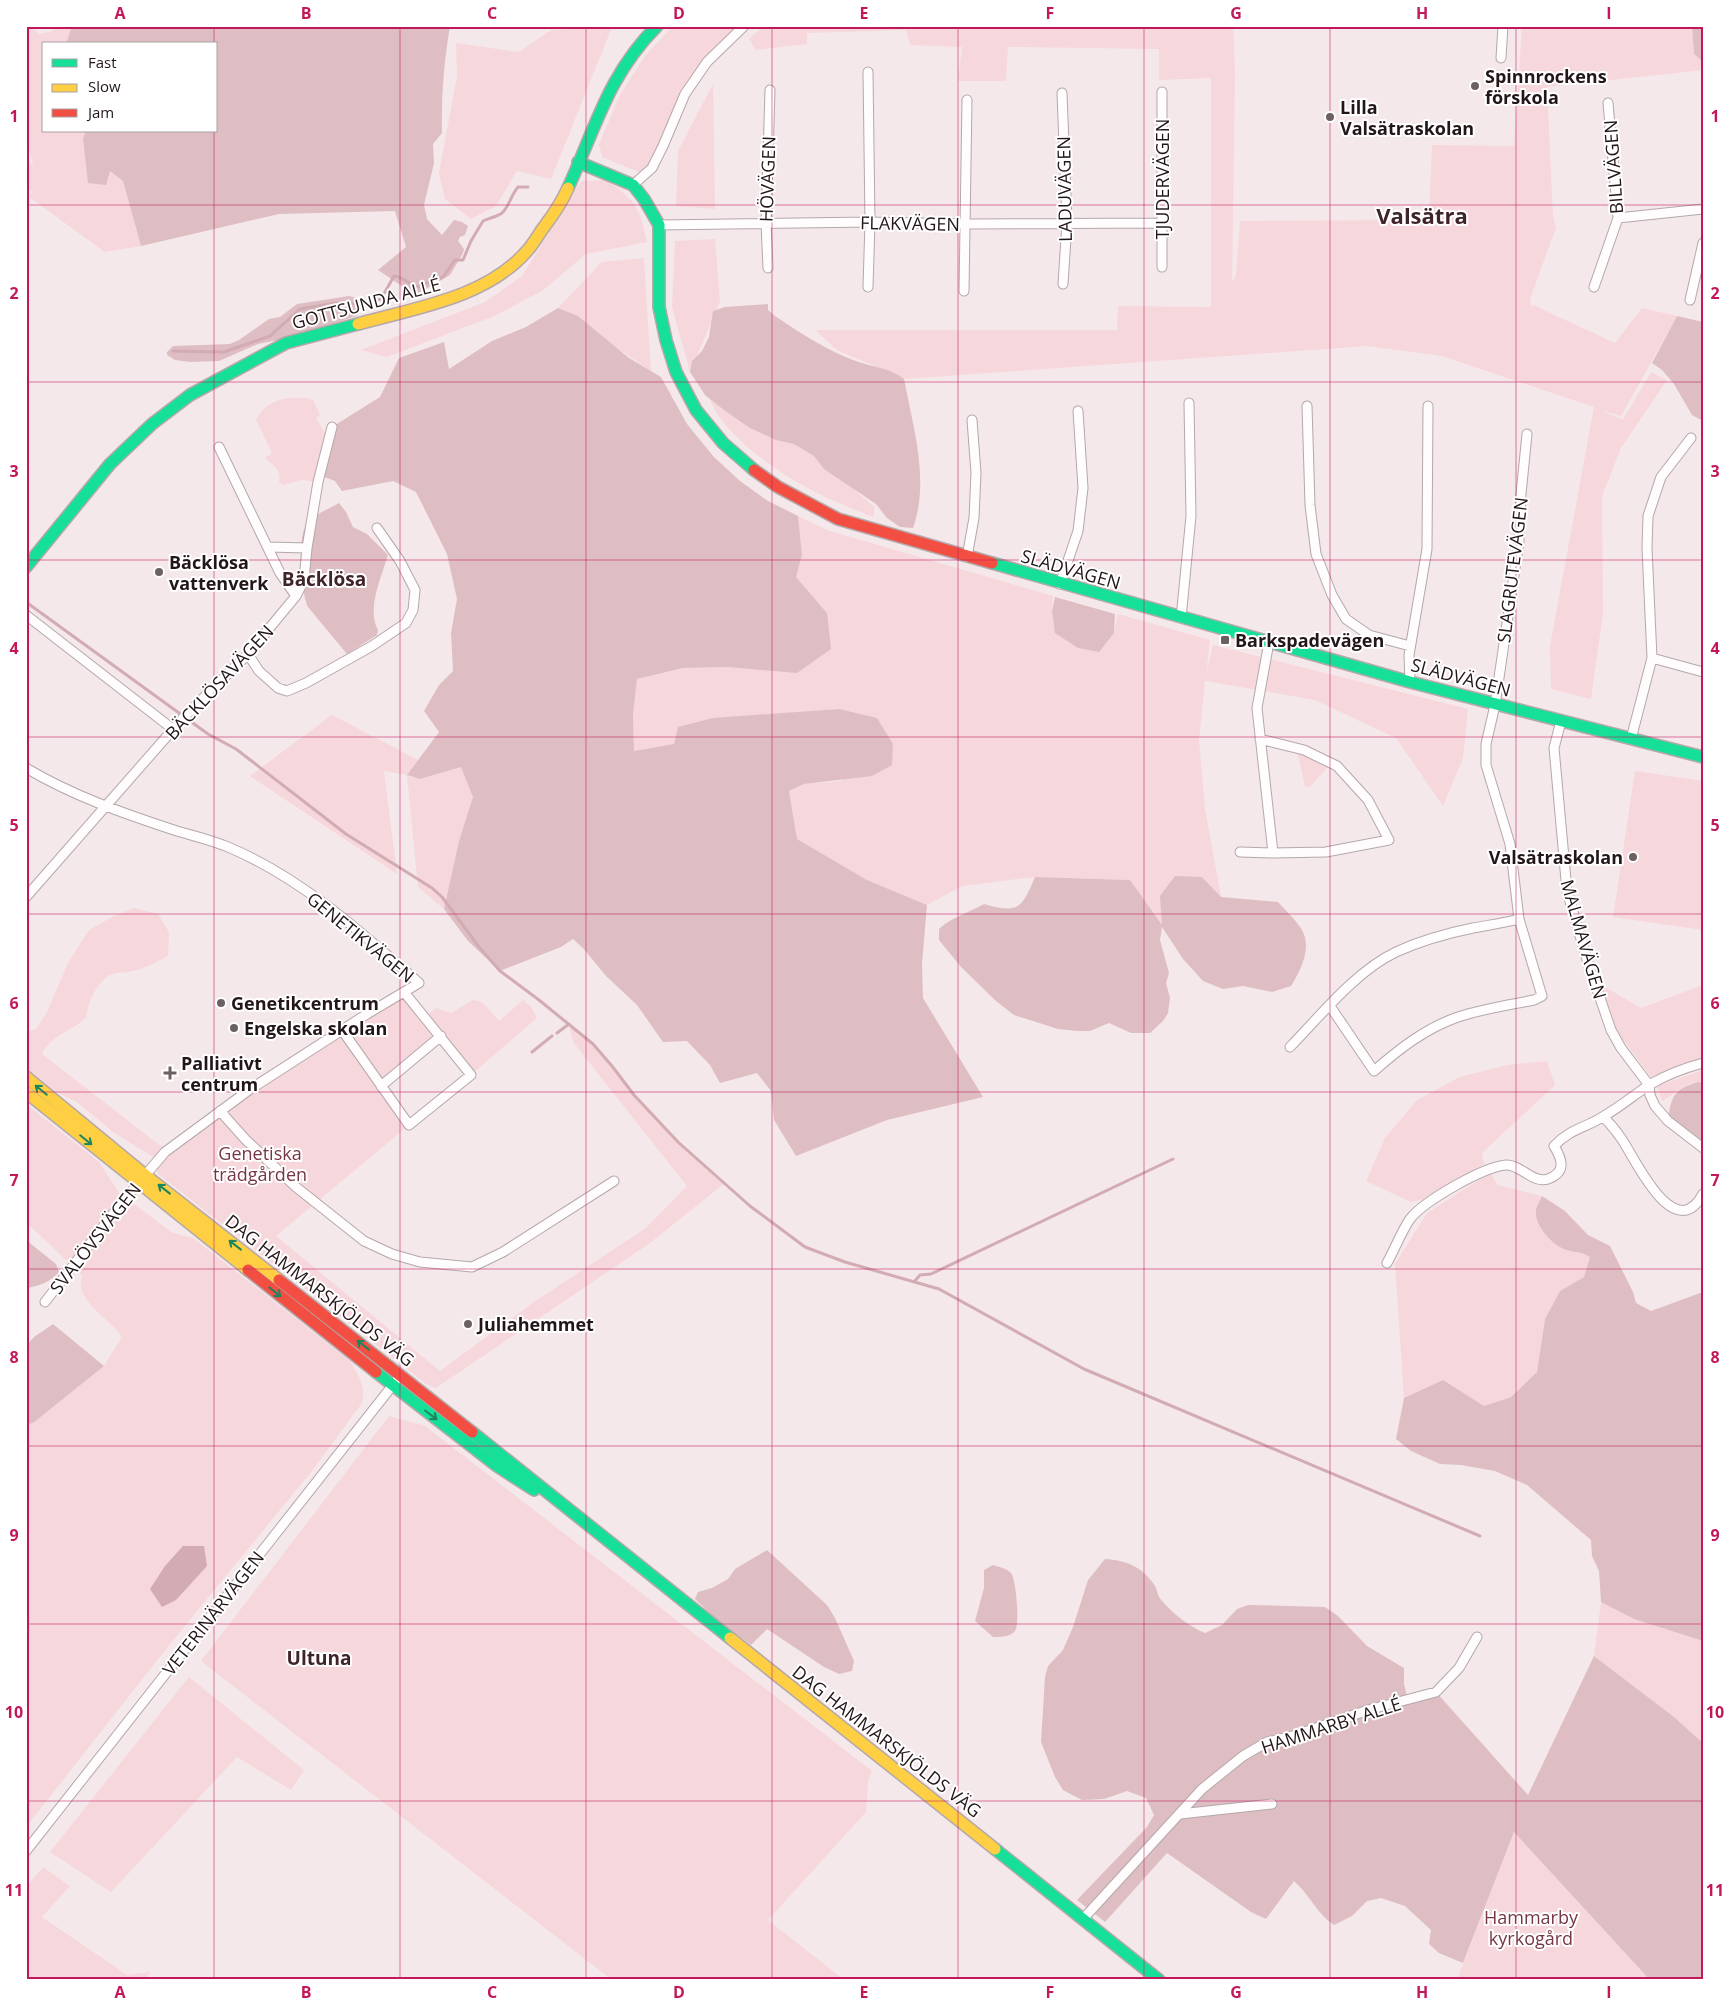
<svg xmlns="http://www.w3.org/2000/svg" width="1729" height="2006" font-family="'Open Sans',sans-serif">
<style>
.green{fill:#f6d7dc}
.forest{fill:#debec3}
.water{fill:#d2acb2}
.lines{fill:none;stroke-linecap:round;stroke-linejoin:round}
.stream{stroke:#d2acb2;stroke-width:3}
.street-casing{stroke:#b4a8aa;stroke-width:11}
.fast-casing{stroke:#b4a8aa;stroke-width:14}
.slow-casing{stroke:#b4a8aa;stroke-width:14}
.jam-casing{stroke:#b4a8aa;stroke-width:14}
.street{stroke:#fefcfc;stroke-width:9}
.fast{stroke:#16e098;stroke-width:11}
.slow{stroke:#ffcf43;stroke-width:11}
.jam{stroke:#f24e42;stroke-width:11}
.oneway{stroke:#1b855e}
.grid{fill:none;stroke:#c2185b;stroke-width:1;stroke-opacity:0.55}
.poi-dot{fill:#6c6062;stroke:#fff;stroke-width:2}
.labels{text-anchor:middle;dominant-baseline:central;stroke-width:4;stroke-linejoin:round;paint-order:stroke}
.poi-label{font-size:18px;font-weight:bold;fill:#221618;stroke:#fff;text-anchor:start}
.street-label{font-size:18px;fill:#221618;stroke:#fff}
.park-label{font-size:18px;fill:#763745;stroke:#fff}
.neighbourhood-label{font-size:19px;font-weight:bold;fill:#3f2429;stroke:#fff}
.district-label{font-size:22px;font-weight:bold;fill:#3f2429;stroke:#fff}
.neatline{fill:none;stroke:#c2185b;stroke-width:2}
.grid-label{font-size:16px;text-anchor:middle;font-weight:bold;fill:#c2185b}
</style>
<rect width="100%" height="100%" fill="#f5e8ea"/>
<path class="green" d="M26,26h5l8,8 14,-3 -2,-5h21l-6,18h-22v87h42l-3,7 27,32 13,11 18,65 -36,6 -76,-55 3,-5 -6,-6v-19l7,-4 -5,-17 -2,-2z
M673,26h71l-37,36 -22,32 -33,74 -11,5 -39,-16 -3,-13 21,-49 25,-39z
M764,26h469l2,44 -3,212 4,-7 4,-54 189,-1 3,-75 82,1 8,-120h170l2,27 6,6 3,11 -156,17 6,130 3,11 -26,71 1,8 2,-2 82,38 27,-35 35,8 -56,100 -21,-6 23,10 28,-48 16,8 -46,68 -19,48 1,117 -12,86 -40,-10 -1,-43 44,-239 -152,-51 -75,-10 -463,33 -67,-29 -22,-20h302l1,-24 93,1v-229l-52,2v-31l-151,-2 -2,34h-48l4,-34 -52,-2 -4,-15 -99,3v11l-51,6 -7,-11z
M612,27l-61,152 -34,-8 -21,35 -25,13 -26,-20 -6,-26 18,-97 -1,-33 63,9 32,-22z
M713,84l2,125 -39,-3 2,-55z
M606,180c30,21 33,26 41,62l-61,12 -44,37 -50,26 -40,15 -65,25 -26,-7 124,-48 37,-26 59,-95z
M715,239l5,62 -30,71 -18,-65 3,-66z
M644,258l7,113 -93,-63 44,-46z
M704,388l97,54 73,65v10c-56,-20 -112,-49 -151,-95 -8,-10 -13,-23 -19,-34z
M289,398h17l7,2 7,15 -4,3 13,22 -11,42 -16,-2 -19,5 -4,-3c3,-13 -6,-16 -14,-24l7,-5 -16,-33c7,-14 18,-20 33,-22z
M798,516l32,15 223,65 -1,15 62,22 4,-19 92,26 -4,35 7,-30 255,64 -5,49 -20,48 -47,-68 -81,-38 -110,-19 -6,59 6,69 16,88 -19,-20 -40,49 -32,-46 -95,-3 -73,9 -35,19 -60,-25 -70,-41 -8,-48 15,-7 38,-3 -3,-72 -75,6 -90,29 -40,7 -1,-37 4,-35 46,-11 45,-1 99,-54 -31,-36 6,-22z
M332,715l86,45 -10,16 12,3 41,-12 13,30 -15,44 -15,68 -26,-22 -11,-112 -23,-4 13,103 -147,-98z
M1297,751l31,16 -18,20 -5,-1z
M1635,771l68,10v149l-90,-13z
M134,908l24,6 11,18 -1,24c-11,6 -24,13 -36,15 -6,2 -13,1 -19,3 -15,4 -26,30 -27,44 -14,13 -35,17 -44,36l120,93 3,5 239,-160 21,25 11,-9 15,5 22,-13 9,2 17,19 24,-21 9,8 5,10 -66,57 -31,-38 -59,49 28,39 -133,111 164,135 94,-69 112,-74 41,-42 -114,-144 -4,-18 24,20 19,22 22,29 44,47 47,41 -75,60 -214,145 -10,-4 -269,-211 1,-13 -45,-28 -36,-30 -21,-10 -30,-23v-37l10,-3 11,-17 22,-51 20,-31 25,-14z
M1600,984l41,24 62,-23v72l-52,20 -33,-44z
M1547,1061l8,24 -73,68 2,11 -60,35 -13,3 -45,-21 19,-43 32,-38 43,-23 47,-12z
M1703,1070v13c-14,-5 -29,12 -41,18l-5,-15z
M26,1104l73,58 20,31 54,40 20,5 157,123c9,16 16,23 12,42l-51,69 -145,177 -140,178v-402l7,-2 71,-57 18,-29c-10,-15 -34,-29 -40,-46 -2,-5 -1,-11 0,-16l-56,-53z
M1490,1173l8,12 44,11 -6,16 2,12 12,15 14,10 16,2 10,6 -6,20 -24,14 -15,28 -8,53 -26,25 -28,10 -40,-27 -39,18 -9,-134 32,-51z
M389,1416l36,10 447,345 -4,10 -2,31 -98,108 76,60h-232l-411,-319z
M1601,1602l33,17 69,22v102l-29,-26 -80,-61z
M189,1677l115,93 -13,20 -54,-33 -126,135 -61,-40z
M1514,1832l136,148h-193z
M43,1867l27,19 -28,31 85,58 23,-3 -6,8h-118v-93z"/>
<path class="forest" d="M72,26h378c-6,36 -9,71 -8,107l-9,11 1,19 -10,42 3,14 15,16 12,-15 8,2 6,4 -3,9 -5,2 -2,4 6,8 -1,4 -13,22 -35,20 -37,-25 28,-23 -11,-36 -116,3 -138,32 -18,-65 -13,-10 -4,14 -18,-2 -5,-45 3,-7h130v-87h-150z
M1692,26h11v39l-3,-6 -6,-5z
M349,296l12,3 4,5 -8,12 -74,23 -25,5 -39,17 -29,1 -15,-2 -8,-5v-3l6,-6 57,-2 9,-4 30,-21 11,-2 17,-13z
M768,304v6l7,6c25,17 50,33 78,44 17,7 36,7 51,19 9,48 26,101 9,149l-13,-1 -13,-9 -11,-14 -52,-35 -10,-13 -20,-12 -18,-4 -26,-12 -26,-18 -19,-15 -15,-23 2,-11 10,-10 7,-14 4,-26 12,-4z
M558,308l20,8 51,42 32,19 26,47 27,33 26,24 28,20 30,15 4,39 -6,22 31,36 4,36 -34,24 -69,-6 -45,1 -46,11 -4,35 1,37 40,-7 4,-17 35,-9 126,-9 38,9 16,26 -1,21 -20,11 -68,8 -15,7 8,48 70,41 60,25 -5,59 1,34 60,99 -96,23 -91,36 -22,-36 -3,-29 -14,-18 -37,10 -10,-18 -23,-24 -24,1 -26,-37 -31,-29 -23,-28 -10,-9 -12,8 -61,24 -32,-30 -24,-32 15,-68 14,-44 -12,-30 -41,12 -13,-4 32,-43 -15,-21 15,-26 14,-14 -2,-38 6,-34 -10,-45 -31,-62 -23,-11 -51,10 -7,-10 -13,-5 10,-49 48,-30 19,-39 45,-16 5,27 43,-28 34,-14z
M1677,316l26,6v99l-11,-6 -18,-31 -12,-14 -10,-7z
M339,503l7,9 7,15 14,7 21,21c-6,21 -22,54 -10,75l-1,5 -30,19 -39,-47c-7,-15 -11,-68 -2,-82 6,-10 23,-16 33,-22z
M1055,597l60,17 -1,19 -15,19 -21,-4 -23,-15 -3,-22z
M1175,876l27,1 19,20 57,5c7,8 18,18 24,28 10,18 -1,40 -11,56l-19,6 -29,-6 -20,3 -20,-8 -20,-22 -21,-32 -2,13 9,33 -3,10 4,15 -2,15 -5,8 -13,12h-19l-22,-10 -19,8h-13l-19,-2 -44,-14 -18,-14 -35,-34 -22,-27v-11c13,-12 29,-16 45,-25 35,10 38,4 51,-27l95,3 32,45 -2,-29z
M1698,1082l5,1v65l-35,-27c3,-25 6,-32 30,-39z
M1542,1196l23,15 23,24 22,11 23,46 3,11 15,8 52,-19v349l-69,-22 -33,-17 -2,-31 -7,-15 -1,-16 -64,-55 -32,-14 -34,-6 -21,-1 -29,-13 -15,-12 8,-41 39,-18 41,26 27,-9 26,-25 8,-53 15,-28 24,-14 6,-20c-12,-7 -17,-4 -26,-8 -12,-5 -30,-24 -28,-38 0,-4 4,-10 6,-15z
M26,1240l30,24 3,8c-9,10 -18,13 -31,16l-2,-1z
M53,1324l51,42 -71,57 -7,2v-79l8,-9z
M767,1550l60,55 8,13 19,43 -2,10 -13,3 -15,-7 -57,-38 -16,16 -34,-25 -22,-21 3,-7 14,-4 16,-9 7,-10z
M1105,1559c21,1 38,8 50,27 2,3 2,7 4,11 10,14 31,30 46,36l17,-8 15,-16 11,-4 77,2 13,9 29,30 37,22v16l4,16 28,-8 92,103 66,-139 80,61 29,26v237h-53l-136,-148 -51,131 -24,-10 -10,-9 2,-14 -26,-24 -24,-8 -14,3 -15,15 -18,9c-17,-11 -25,-31 -40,-44l-28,38 -15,-7 -84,-59 -62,69 -28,-22 70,-73 7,-12 -8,-17 -19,-7 -23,8 -22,1 -19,-10 -8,-13 -14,-35 4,-65 3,-11 15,-16 10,-23 15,-47z
M993,1565c6,2 13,3 18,8 5,6 9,51 4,58 -5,6 -15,6 -22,6l-18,-16 9,-33v-18z"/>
<path class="water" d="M183,1546h21l3,20 -31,34 -14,7 -12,-18 15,-23z"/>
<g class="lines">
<path class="stream" d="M173,351l51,1 46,-16 30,-27 36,-6 29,1 16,-5 13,-23c10,1 14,8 23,11l26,-10 12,-17h8l8,-19 12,-20c6,-3 14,-4 19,-8 7,-6 9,-18 16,-26h10
M26,602l182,132 28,15 110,85 86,54 10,9 37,50 21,24 39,29 54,44 19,22 22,29 44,47 72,64 55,41 40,15 94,27 145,80 396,167
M557,1033l12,-9
M532,1052l20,-16
M914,1282l6,-7 11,-1 242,-115"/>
<g class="street-casing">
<path id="street" d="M1501,58l2,-32
M868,72l2,150 -2,65
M1062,93l5,130 -4,61
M633,185l19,-17 11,-22 22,-52 22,-32 37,-36
M1618,218l85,-9
M659,225l211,-3 96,2 195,-1
M1162,267v-175
M768,268l-2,-45 4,-133
M1594,287l24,-69 -10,-115
M964,291l3,-191
M1690,300l13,-57
M1307,406l3,99 6,49 16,41 14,24 23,16 41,11
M219,447l61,126 16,23
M268,547l39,1
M967,557l7,-39 2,-45 -4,-53
M1060,584l18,-53 5,-43 -5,-77
M26,615l148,115
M1181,618l10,-102 -2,-113
M248,654l11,17 19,17 9,3 19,-8 66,-37 34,-23 7,-13 2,-20 -15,-29 -23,-33
M1652,658l51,14
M1410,682l-1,-27 18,-106 1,-143
M1561,721l-7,27 13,143 21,72 23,67 10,18 28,37 1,10 5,11 13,15 35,27
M1260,739l44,11 33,16 31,34 21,40 -63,12 -53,1 -16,-145 12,-66
M1631,739l21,-81 -5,-110 1,-32 13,-39 30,-39
M26,768c47,28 99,46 151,63 17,5 34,9 51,16 72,30 133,85 191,136l-52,31 -118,76 -84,62 -46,54 -74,96
M1240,852l33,1
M26,897l157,-179 65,-64 48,-58 8,-16 3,-32 11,-66 14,-55
M1330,1006l44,65c25,-22 52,-43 84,-54 24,-8 51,-12 76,-17l8,-4 -23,-77 -9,-75 -24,-79v-21l9,-39 24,-164 2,-47 6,-60
M342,1030l67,95 62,-50 -67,-83
M1290,1047c31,-32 66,-76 106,-95 24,-11 52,-19 77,-24 16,-3 31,-5 46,-9
M381,1086l60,-50
M220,1111l26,29 50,47 68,54 28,13 28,8 52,5 31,-15 111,-71
M1603,1117c8,7 14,15 20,24 14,22 52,104 80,53
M1387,1263c8,-14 14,-31 23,-44 14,-18 73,-52 96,-54 14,-1 27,19 42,14 19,-7 14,-20 6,-33 17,-18 32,-18 50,-30 16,-9 30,-21 45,-31 17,-10 35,-17 54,-22
M1180,1814l92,-10
M26,1851l370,-470
M1083,1919l119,-130 41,-33 24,-14 26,-6 75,-26 68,-18 23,-24 18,-31"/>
</g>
<g class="fast-casing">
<path id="fast" d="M578,162l55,23 11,14 15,26v82l7,33 10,32 20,38 27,33 31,27
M568,188c28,-61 40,-113 89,-162
M992,563l418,119 293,75
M26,567l84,-103 42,-40 38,-29 96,-52 72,-19
M376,1372l121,94 37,24
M472,1432l258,206
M995,1849l164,131"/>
</g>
<g class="slow-casing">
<path id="slow" d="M358,324c57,-16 127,-26 168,-72 7,-7 12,-17 18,-25 9,-12 18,-25 24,-39
M26,1077l119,98 134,105
M26,1092l222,178
M730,1638l265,211"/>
</g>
<g class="jam-casing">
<path id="jam" d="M754,470l24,17 60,32 154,44
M248,1270l128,102
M279,1280l193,152"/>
</g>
<use href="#street" class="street"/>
<use href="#fast" class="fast"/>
<use href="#slow" class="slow"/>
<use href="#jam" class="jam"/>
</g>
<defs><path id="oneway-shaft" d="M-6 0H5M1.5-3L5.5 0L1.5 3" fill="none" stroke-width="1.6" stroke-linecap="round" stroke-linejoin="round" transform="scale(1.25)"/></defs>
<g class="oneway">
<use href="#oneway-shaft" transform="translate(41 1090) rotate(-141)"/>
<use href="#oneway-shaft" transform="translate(86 1140) rotate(39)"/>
<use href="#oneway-shaft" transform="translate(164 1189) rotate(-142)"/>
<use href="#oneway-shaft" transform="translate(235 1245) rotate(-142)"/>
<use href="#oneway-shaft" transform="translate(275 1292) rotate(39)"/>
<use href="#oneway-shaft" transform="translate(363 1345) rotate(-142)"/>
<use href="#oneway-shaft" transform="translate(431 1415) rotate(37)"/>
</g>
<path class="grid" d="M214,26v18M400,26v1954M586,26v1954M772,26v1954M958,26v1954M1144,26v1954M1330,26v1954M1516,26v1954M214,131v1849M26,205h1677M26,382h1677M26,560h1677M26,737h1677M26,914h1677M26,1092h1677M26,1269h1677M26,1446h1677M26,1624h1677M26,1801h1677"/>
<g class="poi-dot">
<circle cx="1475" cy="86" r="5"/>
<circle cx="1330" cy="117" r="5"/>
<circle cx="159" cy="572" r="5"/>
<rect x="1220" y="635" width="10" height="10" rx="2.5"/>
<circle cx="1633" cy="857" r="5"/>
<circle cx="221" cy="1003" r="5"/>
<circle cx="234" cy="1028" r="5"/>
<path d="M167.5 1065.5h5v5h5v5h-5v5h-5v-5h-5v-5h5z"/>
<circle cx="468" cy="1324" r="5"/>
</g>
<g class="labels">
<g class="poi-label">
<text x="1485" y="76">Spinnrockens<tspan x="1485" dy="21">förskola</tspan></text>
<text x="1340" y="107">Lilla<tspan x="1340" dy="21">Valsätraskolan</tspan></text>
<text x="169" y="562">Bäcklösa<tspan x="169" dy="21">vattenverk</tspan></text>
<text x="1235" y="640">Barkspadevägen</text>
<text x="1623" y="857" text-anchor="end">Valsätraskolan</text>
<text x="231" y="1003">Genetikcentrum</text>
<text x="244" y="1028">Engelska skolan</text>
<text x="181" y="1063">Palliativt<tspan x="181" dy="21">centrum</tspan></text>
<text x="478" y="1324">Juliahemmet</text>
</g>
<g class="street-label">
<text transform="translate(1613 167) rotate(-94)">BILLVÄGEN</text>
<text transform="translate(767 179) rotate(-88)">HÖVÄGEN</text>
<text transform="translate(1162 179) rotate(-90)">TJUDERVÄGEN</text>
<text transform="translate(1064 189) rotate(-91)">LADUVÄGEN</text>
<text transform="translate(910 223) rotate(1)">FLAKVÄGEN</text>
<text transform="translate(366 303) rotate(-15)">GOTTSUNDA ALLÉ</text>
<text transform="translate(1071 569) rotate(16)">SLÄDVÄGEN</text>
<text transform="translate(1512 570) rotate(-83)">SLAGRUTEVÄGEN</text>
<text transform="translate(1461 677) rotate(15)">SLÄDVÄGEN</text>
<text transform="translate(219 682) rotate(-47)">BÄCKLÖSAVÄGEN</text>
<text transform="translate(361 937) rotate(39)">GENETIKVÄGEN</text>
<text transform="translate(1584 939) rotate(74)">MALMAVÄGEN</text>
<text transform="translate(95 1238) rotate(-52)">SVALÖVSVÄGEN</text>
<text transform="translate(320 1290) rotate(38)">DAG HAMMARSKJÖLDS VÄG</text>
<text transform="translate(213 1613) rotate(-52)">VETERINÄRVÄGEN</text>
<text transform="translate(1331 1725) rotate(-18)">HAMMARBY ALLÉ</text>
<text transform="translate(887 1741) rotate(38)">DAG HAMMARSKJÖLDS VÄG</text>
</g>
<g class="park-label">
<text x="260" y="1153">Genetiska<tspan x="260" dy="21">trädgården</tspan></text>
<text x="1531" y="1917">Hammarby<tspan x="1531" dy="21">kyrkogård</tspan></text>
</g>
<g class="neighbourhood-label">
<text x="324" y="579">Bäcklösa</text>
<text x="319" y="1658">Ultuna</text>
</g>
<g class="district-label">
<text x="1422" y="215">Valsätra</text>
</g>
</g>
<rect width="1729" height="2006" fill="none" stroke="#ffffff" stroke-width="55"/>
<rect x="42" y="42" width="175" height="90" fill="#ffffff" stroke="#a7a2a3"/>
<rect x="52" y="59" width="25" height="8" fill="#16e098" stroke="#a7a2a3"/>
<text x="88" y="68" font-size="15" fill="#221618">Fast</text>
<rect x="52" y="84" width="25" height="8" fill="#ffcf43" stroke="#a7a2a3"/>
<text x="88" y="92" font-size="15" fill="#221618">Slow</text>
<rect x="52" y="109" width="25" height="8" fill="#f24e42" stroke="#a7a2a3"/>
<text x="88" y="118" font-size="15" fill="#221618">Jam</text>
<rect x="28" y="28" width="1674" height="1950" class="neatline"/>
<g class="grid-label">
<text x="120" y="19">A</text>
<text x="306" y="19">B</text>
<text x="492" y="19">C</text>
<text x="679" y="19">D</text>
<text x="864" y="19">E</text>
<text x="1050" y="19">F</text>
<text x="1236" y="19">G</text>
<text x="1422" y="19">H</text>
<text x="1609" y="19">I</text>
<text x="14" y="122">1</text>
<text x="1715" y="122">1</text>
<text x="14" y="299">2</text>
<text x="1715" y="299">2</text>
<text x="14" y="477">3</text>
<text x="1715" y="477">3</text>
<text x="14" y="654">4</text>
<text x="1715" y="654">4</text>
<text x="14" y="831">5</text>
<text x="1715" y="831">5</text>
<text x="14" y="1009">6</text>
<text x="1715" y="1009">6</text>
<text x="14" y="1186">7</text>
<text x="1715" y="1186">7</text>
<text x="14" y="1363">8</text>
<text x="1715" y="1363">8</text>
<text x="14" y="1541">9</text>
<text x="1715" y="1541">9</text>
<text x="14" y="1718">10</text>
<text x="1715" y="1718">10</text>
<text x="14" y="1896">11</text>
<text x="1715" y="1896">11</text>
<text x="120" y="1998">A</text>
<text x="306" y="1998">B</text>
<text x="492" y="1998">C</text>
<text x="679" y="1998">D</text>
<text x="864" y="1998">E</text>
<text x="1050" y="1998">F</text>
<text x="1236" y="1998">G</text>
<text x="1422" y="1998">H</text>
<text x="1609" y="1998">I</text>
</g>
</svg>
